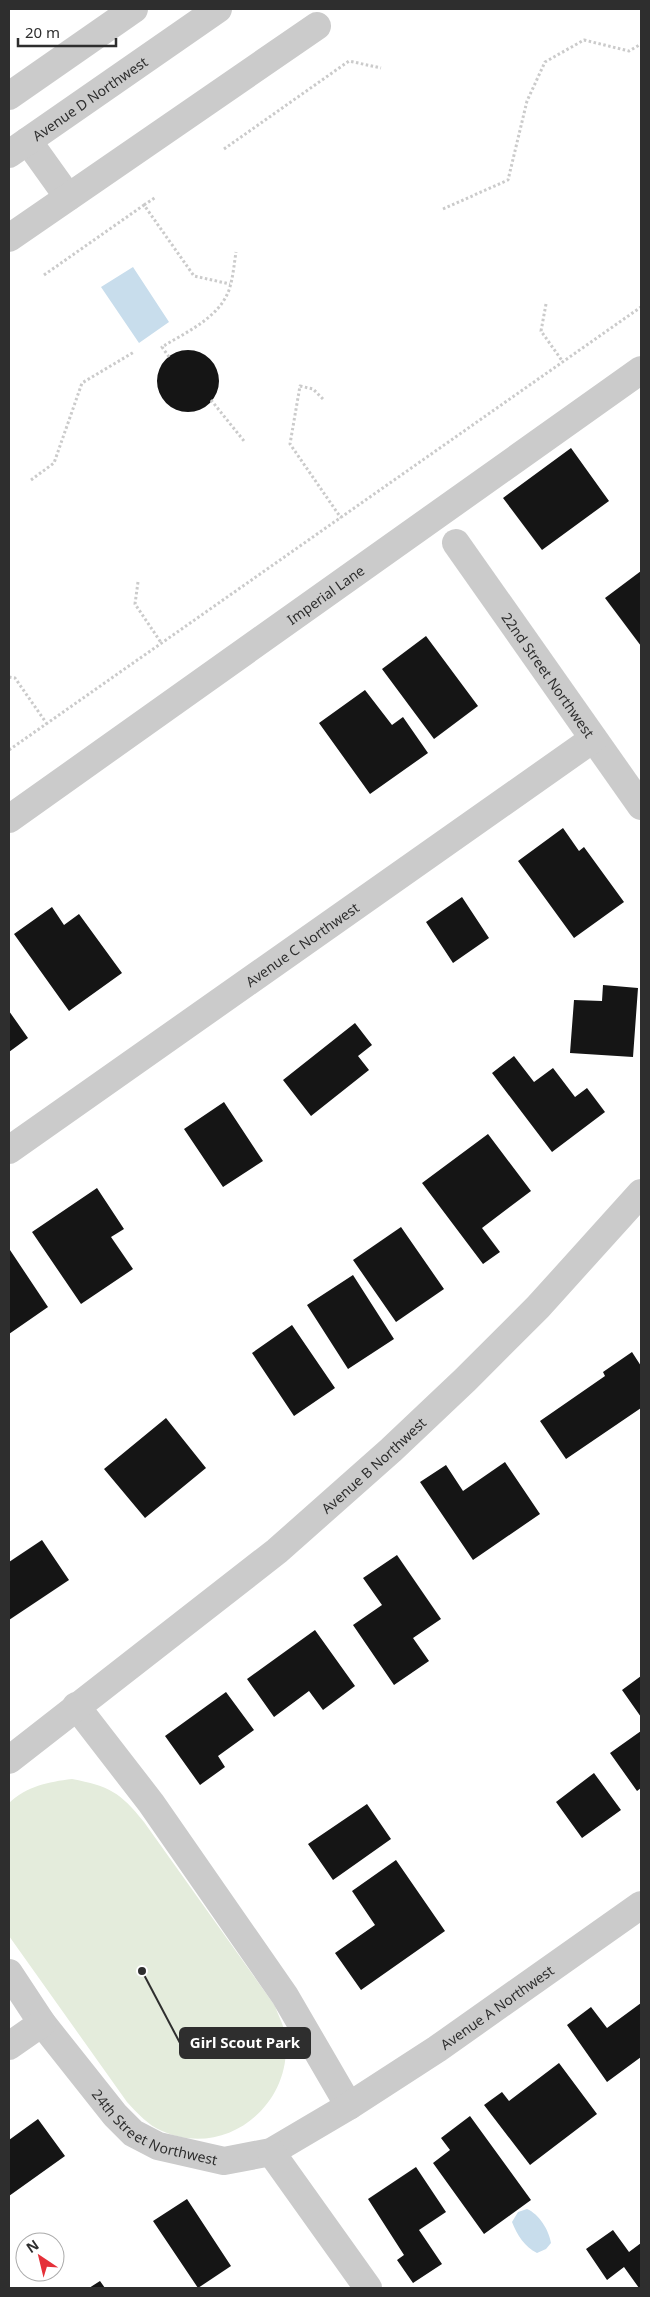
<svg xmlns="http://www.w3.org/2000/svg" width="650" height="2297" font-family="'Noto Sans',sans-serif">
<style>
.green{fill:#e4ecdc}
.water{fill:#c8ddec}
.building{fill:#151515}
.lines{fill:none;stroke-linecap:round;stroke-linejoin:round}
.path{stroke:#cbcbcb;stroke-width:3;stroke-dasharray:2.5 2.5;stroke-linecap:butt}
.minor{stroke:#cbcbcb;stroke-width:28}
.labels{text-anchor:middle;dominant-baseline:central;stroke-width:5;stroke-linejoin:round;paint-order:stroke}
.street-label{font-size:14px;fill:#2e2e2e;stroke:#fff}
.leader{fill:none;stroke:#2e2e2e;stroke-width:2}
.callout-dot{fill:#2e2e2e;stroke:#fff;stroke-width:2}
.callout{fill:#2e2e2e;stroke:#2e2e2e;stroke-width:2}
.callout-label{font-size:15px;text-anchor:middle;font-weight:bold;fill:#fff}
</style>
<rect width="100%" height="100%" fill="#fff"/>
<path class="green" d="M72,1779c37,7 48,13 72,43l131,184c3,9 9,19 10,29 10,68 -58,125 -123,96 -14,-6 -24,-17 -35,-29l-118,-166v-133c18,-17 39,-21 63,-24z"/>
<path class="water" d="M133,267l36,55 -30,21 -38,-56z
M527,2209c12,5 22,21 24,34l-5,6 -9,4c-12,-6 -20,-18 -25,-31l6,-10z"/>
<path class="building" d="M157 381a31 31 0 1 1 62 0a31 31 0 1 1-62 0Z
M571,448l38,53 -67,49 -39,-52z
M641,571v75l-36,-48z
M426,636l52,70 -44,33 -52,-70z
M365,690l27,35 11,-8 25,36 -58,41 -51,-71z
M563,828l16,23 5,-4 40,55 -50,36 -56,-77z
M462,897l27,41 -36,25 -27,-41z
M52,907l12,18 15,-11 43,59 -53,38 -55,-77z
M603,985l35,3 -5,69 -63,-4 4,-53 28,1z
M9,1011l19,27 -19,14z
M355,1023l17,22 -14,11 11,14 -58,46 -28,-36z
M514,1056l20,26 19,-14 22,29 12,-9 18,24 -53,40 -60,-79z
M224,1102l39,59 -40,26 -39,-58z
M488,1134l43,57 -49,37 18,24 -17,12 -61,-81z
M97,1188l27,41 -13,8 22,32 -52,35 -49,-72z
M401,1227l43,62 -48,33 -43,-62z
M10,1250l38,57 -39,27v-83z
M353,1275l41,64 -46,30 -41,-64z
M292,1325l43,63 -41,28 -42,-63z
M632,1352l9,14v42l-75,51 -26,-38 65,-45 -2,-4z
M166,1418l40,50 -61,50 -41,-49z
M505,1462l35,52 -67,46 -53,-78 26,-17 17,26z
M42,1540l27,40 -60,40v-58z
M397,1555l44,64 -28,19 16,23 -35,24 -41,-60 29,-20 -19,-27z
M315,1630l40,56 -32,24 -14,-19 -35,26 -27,-38z
M641,1676v41l-19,-27z
M226,1692l28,38 -36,26 7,11 -25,18 -35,-49z
M641,1731v57l-4,3 -27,-38z
M594,1773l27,37 -39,28 -26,-36z
M367,1804l24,35 -58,41 -25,-36z
M396,1860l49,71 -84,59 -26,-37 40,-28 -23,-34z
M641,2003v54l-34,25 -40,-57 24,-18 16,21z
M559,2063l38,51 -67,51 -46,-60 18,-13 7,9z
M470,2116l61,84 -47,34 -51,-71 17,-13 -9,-12z
M38,2119l27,37 -56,40v-56z
M416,2167l30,45 -27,18 23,34 -29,19 -16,-23 7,-5 -36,-56z
M187,2199l44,67 -33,22 -45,-67z
M613,2230l16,22 12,-9v45h-2l-15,-21 -17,13 -21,-31z
M100,2281l5,7h-16z"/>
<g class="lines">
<path class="path" d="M224,149l125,-88 32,7
M144,205l12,-8
M443,209l65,-29 19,-79 18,-39 39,-22 45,11 12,-7
M44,275l100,-70 50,71 36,8
M546,304l-5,27 22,31
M169,357l-7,-10c24,-15 57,-29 67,-57 4,-12 5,-25 7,-38
M323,399l-10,-10 -13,-3 -10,58 51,74
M211,400l33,41
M31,480l23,-17 28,-80 52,-31
M138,582l-3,22 27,40
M9,677l6,1 32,46
M9,750l632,-443"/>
<g class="minor">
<path d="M9,96l125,-87"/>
<path d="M28,141l40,56"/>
<path id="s1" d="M9,154l209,-145"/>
<path d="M9,238l308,-212"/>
<path id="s2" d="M456,543l185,263"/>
<path id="s3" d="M9,819l632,-449"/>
<path id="s4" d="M9,1150l584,-411"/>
<path d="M76,1706l75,97 134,193 64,110"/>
<path id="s5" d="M9,1760l268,-209 114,-101 74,-70 73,-73 103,-114"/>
<path id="s6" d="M9,1973l33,50 73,92 18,18 25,13 66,15 47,-9 78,-46 88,-57 204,-144"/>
<path d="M9,2046l33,-23"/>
<path d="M271,2152l97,136"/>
</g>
</g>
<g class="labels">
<g class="street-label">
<text stroke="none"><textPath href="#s1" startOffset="98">Avenue D Northwest</textPath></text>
<text stroke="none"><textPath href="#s3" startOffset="388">Imperial Lane</textPath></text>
<text stroke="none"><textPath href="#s2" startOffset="161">22nd Street Northwest</textPath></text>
<text stroke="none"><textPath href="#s4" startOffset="358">Avenue C Northwest</textPath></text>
<text stroke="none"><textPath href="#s5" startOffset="469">Avenue B Northwest</textPath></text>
<text stroke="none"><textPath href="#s6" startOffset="615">Avenue A Northwest</textPath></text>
<text stroke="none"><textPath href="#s6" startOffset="219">24th Street Northwest</textPath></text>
</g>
</g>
<path class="leader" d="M142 1971L180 2043"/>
<circle class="callout-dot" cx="142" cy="1971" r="5"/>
<rect class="callout" x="180" y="2028" width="130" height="30" rx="5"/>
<g class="callout-label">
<text x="245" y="2048">Girl Scout Park</text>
</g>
<rect width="650" height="2297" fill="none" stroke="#2e2e2e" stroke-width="20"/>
<g transform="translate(40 2257) rotate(325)"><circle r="24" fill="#ffffff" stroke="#ababab"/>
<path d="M0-4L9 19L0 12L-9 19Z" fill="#e53039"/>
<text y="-8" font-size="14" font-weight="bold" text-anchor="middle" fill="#2e2e2e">N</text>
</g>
<path d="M18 38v8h98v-8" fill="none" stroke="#2e2e2e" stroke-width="2.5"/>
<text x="25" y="38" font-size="15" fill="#2e2e2e" stroke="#ffffff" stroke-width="4" paint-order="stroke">20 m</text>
</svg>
